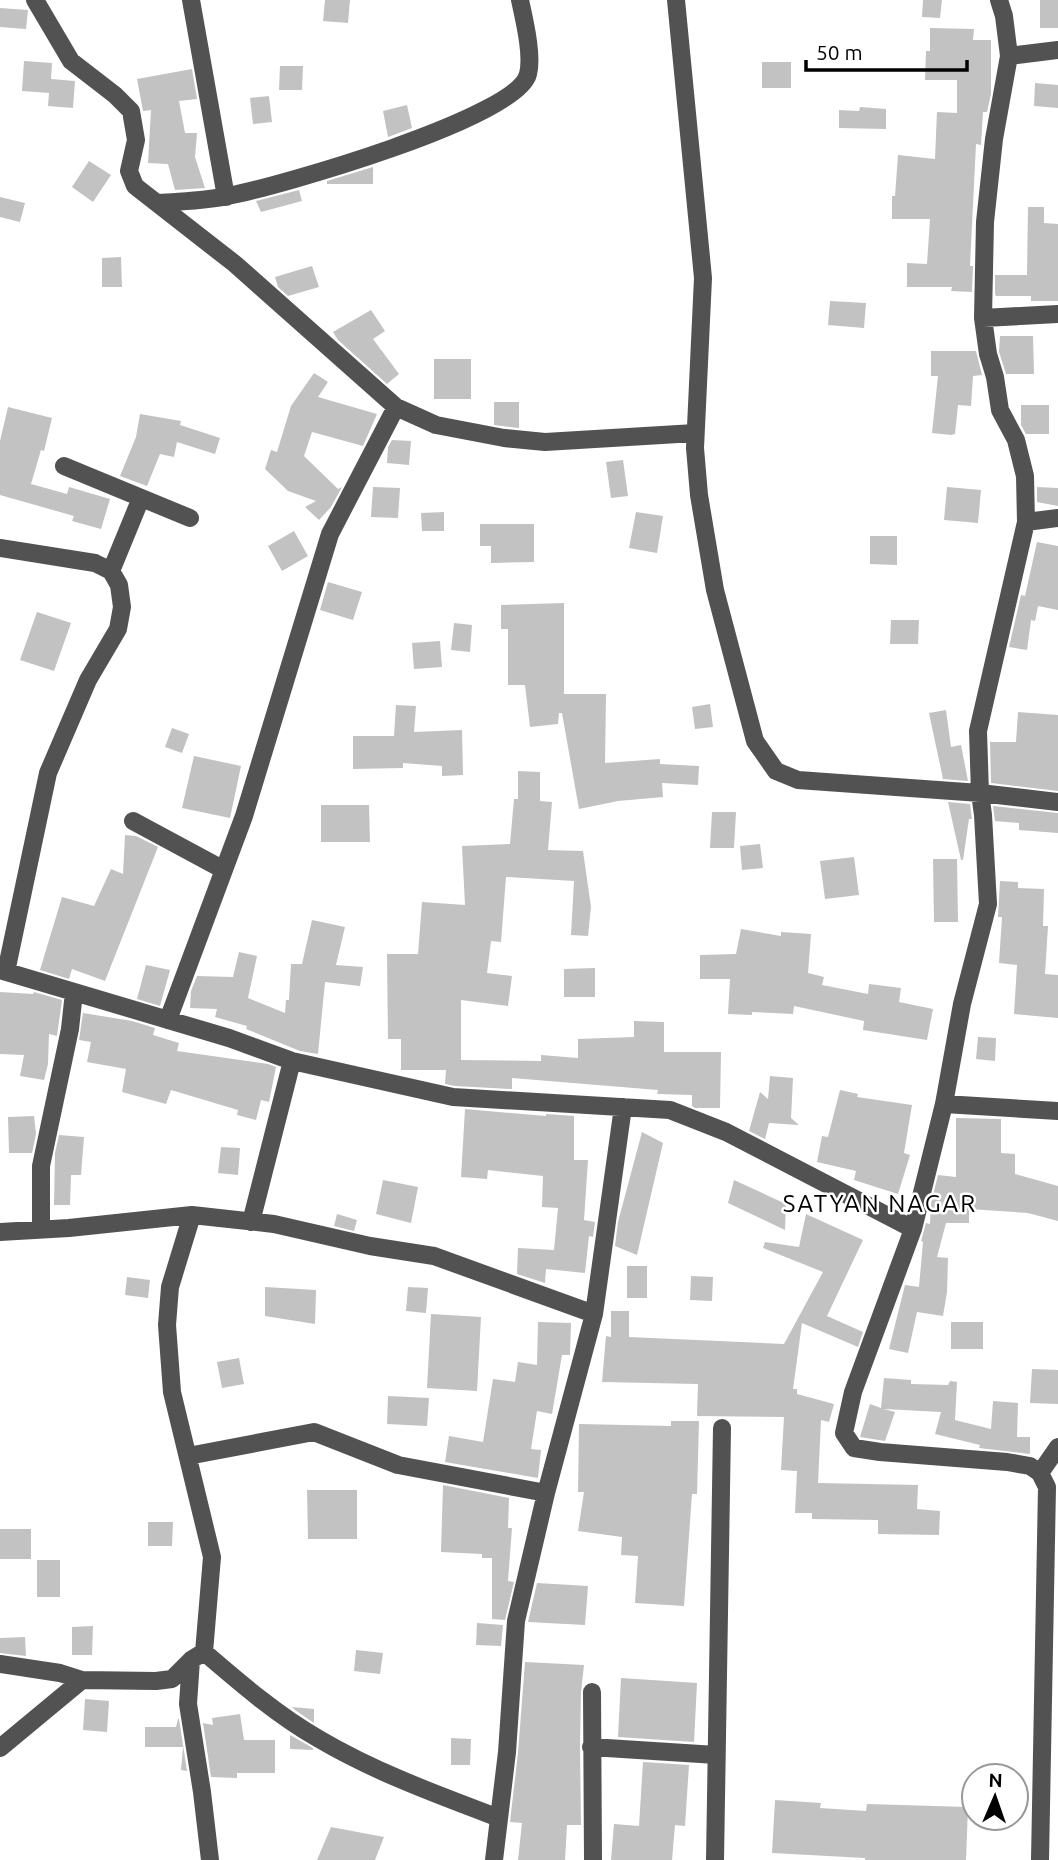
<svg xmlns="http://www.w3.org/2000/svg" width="1058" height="1860" font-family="Ubuntu,sans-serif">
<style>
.building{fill:#c2c2c2}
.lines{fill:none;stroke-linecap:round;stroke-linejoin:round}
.minor{stroke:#525252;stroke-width:18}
.labels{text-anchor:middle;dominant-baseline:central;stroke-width:5;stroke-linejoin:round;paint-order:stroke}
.neighbourhood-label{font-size:24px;letter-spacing:2px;fill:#000;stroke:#fff}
</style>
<rect width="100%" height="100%" fill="#fff"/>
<path class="building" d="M325,0h25l-2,23 -25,-2z
M923,0h19l-2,18 -18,-1z
M1040,0h18v28h-18z
M0,8l28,2 -2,19 -26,-2z
M930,28l44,1 -1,11h18v54l-4,18h-4l-2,33 -5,-1 -6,122h3l-1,26 -21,-1 1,-4h-45v-24l20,1 3,-45h-38v-23h3l3,-41 37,4 2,-47 20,1v-33h-32l1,-29h4z
M24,61l28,2 -1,16 24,2 -2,27 -25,-2 1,-13 -27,-2z
M762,62h29v26h-29z
M280,66h23l-1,24h-23z
M192,69l5,30 -18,2 6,32h12l-2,24 10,31 -30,2 -7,-26 -20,-1 3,-53 -8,1 -6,-32z
M1035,83l23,2v23l-24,-2z
M269,96l3,26 -19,2 -3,-26z
M407,105l5,23 -24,9 -5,-26z
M860,107l26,2v20l-47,-1v-18l20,1z
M89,161l22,14 -18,27 -21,-15z
M373,167v17h-46v-3z
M299,190l3,11 -41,11 -5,-11z
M0,197l25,6 -5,19 -20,-5z
M1028,207h16v16l14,1v77h-27v-5h-35l-1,-2v-19h32z
M121,257l1,30h-20v-29z
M312,266l7,21 -31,9 -10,-9 -3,-10z
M830,301l36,2 -2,25 -36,-3z
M371,310l14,21 -12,8 26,35 -12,10 -49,-44 -5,-8z
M1000,336h33l1,38h-28l-7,-22z
M931,351h45l6,24 -9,1 -2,30 -13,-1 -3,29 -4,1 -19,-2 6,-57h-7z
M434,359h37v40h-37z
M314,373l14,9 -10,15 59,17 -14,32 -51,-14 -8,24 34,33 4,-2 -11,20 -12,13 -14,-13 11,-6 -28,-10 -23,-22 6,-19 6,2 14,-46z
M494,402h25v26l-25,-3z
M1021,405h28v29h-23l-5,-9z
M8,407l44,11 -8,33 -3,-1 -10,34 36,10 2,-7 41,12 -9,30 -29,-8 2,-5 -74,-21v-54z
M140,414l41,7 -1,4 40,13 -5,16 -38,-12 -3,15 -14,-3 -13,32 -27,-10 16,-39z
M392,440l19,1 -2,24 -22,-2 1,-16z
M623,460l5,36 -17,2 -5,-36z
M373,487l27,1 -2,30 -27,-1z
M947,487l34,3 -3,33 -34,-3z
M1037,487l21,1v18l-21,-4z
M444,512v19h-22l-1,-18z
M636,512l27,4 -6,37 -28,-5z
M480,524h54v38l-43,1v-17h-11z
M294,531l14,25 -26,15 -14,-25z
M870,536h27v29l-27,-1z
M1037,542l21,4v64l-20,-4 -3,15 -4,-1 -4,30 -18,-3 12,-52 4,1z
M328,582l34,10 -9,28 -33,-10z
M564,603v91h42l-1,69 55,-4v5l39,2 -1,19 -36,-2 1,14 -45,4 -39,8 -17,-96h-3l-1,11 -28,3 -5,-42h-17v-56h-7v-24z
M37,612l34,11 -17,48 -34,-11z
M891,620h28l-1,24h-28z
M454,623l18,2 -2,27 -19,-2z
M440,641l2,26 -28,2 -2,-26z
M710,704l3,23 -18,2 -3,-22z
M396,705l20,1 -2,26 48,-2 1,45 -21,1v-10l-39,-3v5l-50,1v-33h41z
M946,710l5,37 10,-2 7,36 -25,-2 -14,-66z
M1018,712l40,3v76l-67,-8 -1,-41h26z
M172,728l17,6 -7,19 -17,-6z
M194,756l47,10 -11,52 -48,-10z
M518,771l22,1v29l12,1 -4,48 35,1 8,56 -3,29 -17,-1 3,-54 -68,-4 -5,65 -10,-1 -4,32 25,3 -4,30 -47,-6v60l80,1v-6l37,3v-19l56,-2v-16l30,1v30h57l-1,56h-25l-3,-2v-11l-35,-1 1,-4 -146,-12v11l-57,-3 -10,-2 1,-14h-45v-31h-13l-1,-85h31l4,-52 43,3 -3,-59 48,-2 4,-45h4z
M948,802l22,2 2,15h-3l-6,41h-2z
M321,805h48l1,37h-49z
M993,806l65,7v20l-39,-3v-7l-24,-2z
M712,812h24l-2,36h-24z
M125,835l11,1 22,11 -53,134 -33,-12 -3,10 -29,-9 22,-73 32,9 17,-37 12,5z
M760,844l3,24 -21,2 -2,-24z
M854,857l5,38 -34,4 -5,-38z
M933,859h24l1,63h-24z
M1000,881l18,1v6l26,1 -1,37h5l-3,48 13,1v43l-44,-4 3,-49 -18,-2 3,-46h-4z
M312,920l33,7 -9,38 27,2 -3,19 -35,-4 -7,72 -18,-3 -54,-22 1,-3 -32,-9 2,-8 -27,-1 1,-17 6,-15 36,1 6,-25 18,4 -9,42 37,15 1,-13h3l2,-36h11z
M741,929l40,7v-4l30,2 -3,39 16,4 -2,8 46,9 1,-10 32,4 -2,14 34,7 -6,31 -64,-10 1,-9 -70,-15 -1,8 -41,-2v3l-24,-1 2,-35h-30v-24l36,-1z
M146,965l24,5 -10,36 -23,-7z
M595,968v29h-31v-28z
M0,992l33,2 1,-2 28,8 -5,36 -8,-2 -1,30 -4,16 -24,-4 4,-21 -24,-1z
M83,1013l49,8 23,7 -2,7 26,8 -2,8 91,13 8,3 -7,35 -8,-2 -5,20 -19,-5 1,-5 -67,-20 -5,14 -44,-12 4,-23 -39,-7 4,-20 -12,-2z
M978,1037l18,1 -1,23 -19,-2z
M770,1076l23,2 -2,40 8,7 -30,-2 -4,16 -16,-8 11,-39 8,7z
M840,1090l18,4 -1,3 55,8 -8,48 6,2 -12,39 -44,-14 2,-9 -39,-9 5,-26 6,1z
M465,1109l81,7v-2l28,2v44h14l-4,60 11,2 -2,15 -4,-1 -4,37 -39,-4 -1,14 -28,-9 1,-26 36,2 4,-42 -16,-1 1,-31 -55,-6 -1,9 -26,-2z
M34,1116l2,18 -4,19h-23l-1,-36z
M956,1118l45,1v34l14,1v20l43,12v35l-30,-8 -59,-4v14h-23l-9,34 11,1 -1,34 -4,24 -26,-4 -9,41 -19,-4 16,-64 14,2 4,-45 -2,-1 5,-18 4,1 1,-21 7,-28 18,2z
M642,1132l21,11 -26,112 -22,-9 3,-24z
M59,1135l25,2 -3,38h-10l-1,30h-16l1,-52z
M221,1147l19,1 -2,27 -20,-2z
M383,1180l35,7 -7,36 -35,-9z
M734,1180l52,24 -1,26 -57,-27z
M337,1214l20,6 -3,11 -20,-5z
M806,1214l57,26 -36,76 36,16 -5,15 -56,-24 -9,66h4v5l37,10 -5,18 -8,-2 -3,63 100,2 -1,24 23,2 -1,24 -61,-1v-14l-66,-1v-6h-17l2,-42 -16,-1 3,-53 -87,-1 1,-32 -96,-2 4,-46 5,1v-26h18v26l155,7 39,-72 -60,-24 2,-6 34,5z
M627,1266h20v32h-20z
M691,1276l22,1 -1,24 -22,-1z
M127,1277l23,3 -2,18 -23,-3z
M265,1287l51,3 -1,34 -50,-8z
M408,1287l20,1 -2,25 -20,-2z
M431,1314l50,3 -4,74 -50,-3z
M538,1322l33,1 -1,32h-8l-10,59 -15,-3 -6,38 10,1 -3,28 -93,-16 4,-26 34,6 10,-63 22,3 3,-20 19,3z
M951,1322h32v27h-32z
M239,1358l5,26 -22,4 -5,-26z
M1032,1369l26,1v34l-28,-1z
M884,1378l27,2v4l37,1 2,-4 7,1 -2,38 36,9 2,-28 25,2 -1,34h13v17l-51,-6 1,-3 -45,-11 6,-22 -57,-3 11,3 -10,29 -25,-4 10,-33 11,4z
M388,1396l41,2 -2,28 -40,-2z
M671,1421h28l-2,73h-5l-8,112 -49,-3 3,-47 -17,-1 1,-18 -44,-6 6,-39h-6l1,-68 92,2z
M443,1485l66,13 -1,30h4l-4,53 6,1 -9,38 -13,-1v-61h-10v-4l-41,-2z
M307,1490h50v49h-49z
M148,1522h25l-1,24h-24z
M0,1529h31v30h-31z
M37,1560h23v37h-23z
M537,1583l51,3 -3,39 -57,-3z
M477,1623l26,2 -2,21 -25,-1z
M93,1626l-1,29h-20v-28z
M25,1637l1,19 -26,-3v-15z
M356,1650l27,3 -3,21 -26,-3z
M525,1662l59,3 -3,27 -1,55 1,78h-14l-2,35h-47l4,-37 -12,-1 8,-69z
M621,1678l76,5 -3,59 -76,-5z
M85,1699l24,2 -2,31 -24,-2z
M292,1707l22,2v14l-19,-13z
M240,1714l4,26h31v33h-38v5l-26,-1 -8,-54 10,2 -1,-7z
M178,1719h1l8,52 -6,-1 2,-23h-38v-20h31z
M290,1735l23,13v2l-23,-1z
M451,1738l20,1 -1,26h-19z
M643,1762l46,3 -4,61 -10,-1 -3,35h-61l3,-36 25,2z
M775,1800l46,3 -1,5 46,3 1,-7 101,3 -2,53h-101v-2l-93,-5z
M331,1827l53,10 -9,23h-58z"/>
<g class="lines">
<path class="minor" d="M35,0l36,61 44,34 16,16 5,29 -7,31 6,15 100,78 161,143 40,18 68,13 41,4 150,-9
M191,0l35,197
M676,0l27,278 -8,170 4,47 16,95 40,151 21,30 22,9 182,13 78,9
M999,0l5,16 5,40 -15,83 -9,83 -2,96 5,36 7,23 5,33 16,30 9,36 1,46 -48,209 2,62 3,22 5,89 -26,100 -18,100 -31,125 -60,163 -9,41 10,15 26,4 127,10 23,4 10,7 7,14 -7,373
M1009,56l49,-6
M159,203c23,-2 46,-2 69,-7 48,-9 290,-78 300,-122 5,-19 -4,-55 -8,-74
M983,318l75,-4
M64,466l126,52
M1026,522l32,-4
M0,548l95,15 16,8 8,14 3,22 -4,22 -30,51 -40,93 -42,199
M111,571l30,-73
M133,821l91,49
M0,970l229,68 63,23 161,36 217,13 56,22 187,97
M168,1020l76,-204 86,-282 66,-127
M944,1104l114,7
M251,1222l41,-161
M41,1229v-63l29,-137 4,-37
M0,1232l69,-4 123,-13 82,9 96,22 64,10 160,58
M188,1456l126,-24 84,33 148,28
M1040,1473l18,-26
M204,1652c36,31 73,63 115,87 56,33 119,56 180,79
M191,1660l-3,44 14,88 8,68
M0,1664l60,9 22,7 74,1 16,-2 19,-19 13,-8 8,-95 -40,-165 -5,-67 3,-38 22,-72
M592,1692l1,168
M591,1747l125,8
M0,1748l82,-68
M494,1860l13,-108 9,-131 30,-128 48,-179 29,-207
M715,1860l7,-432"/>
</g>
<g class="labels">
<g class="neighbourhood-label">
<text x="880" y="1203">SATYAN NAGAR</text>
</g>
</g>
<g transform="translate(995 1797) rotate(2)"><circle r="33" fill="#ffffff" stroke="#999999" stroke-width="2"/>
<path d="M0-5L12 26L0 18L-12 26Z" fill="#000000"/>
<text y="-10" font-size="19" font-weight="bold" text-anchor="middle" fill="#000000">N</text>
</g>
<path d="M806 60v10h161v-10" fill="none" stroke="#000000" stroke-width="3.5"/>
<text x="816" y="60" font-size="21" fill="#000000" stroke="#ffffff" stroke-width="5" paint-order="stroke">50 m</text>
</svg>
